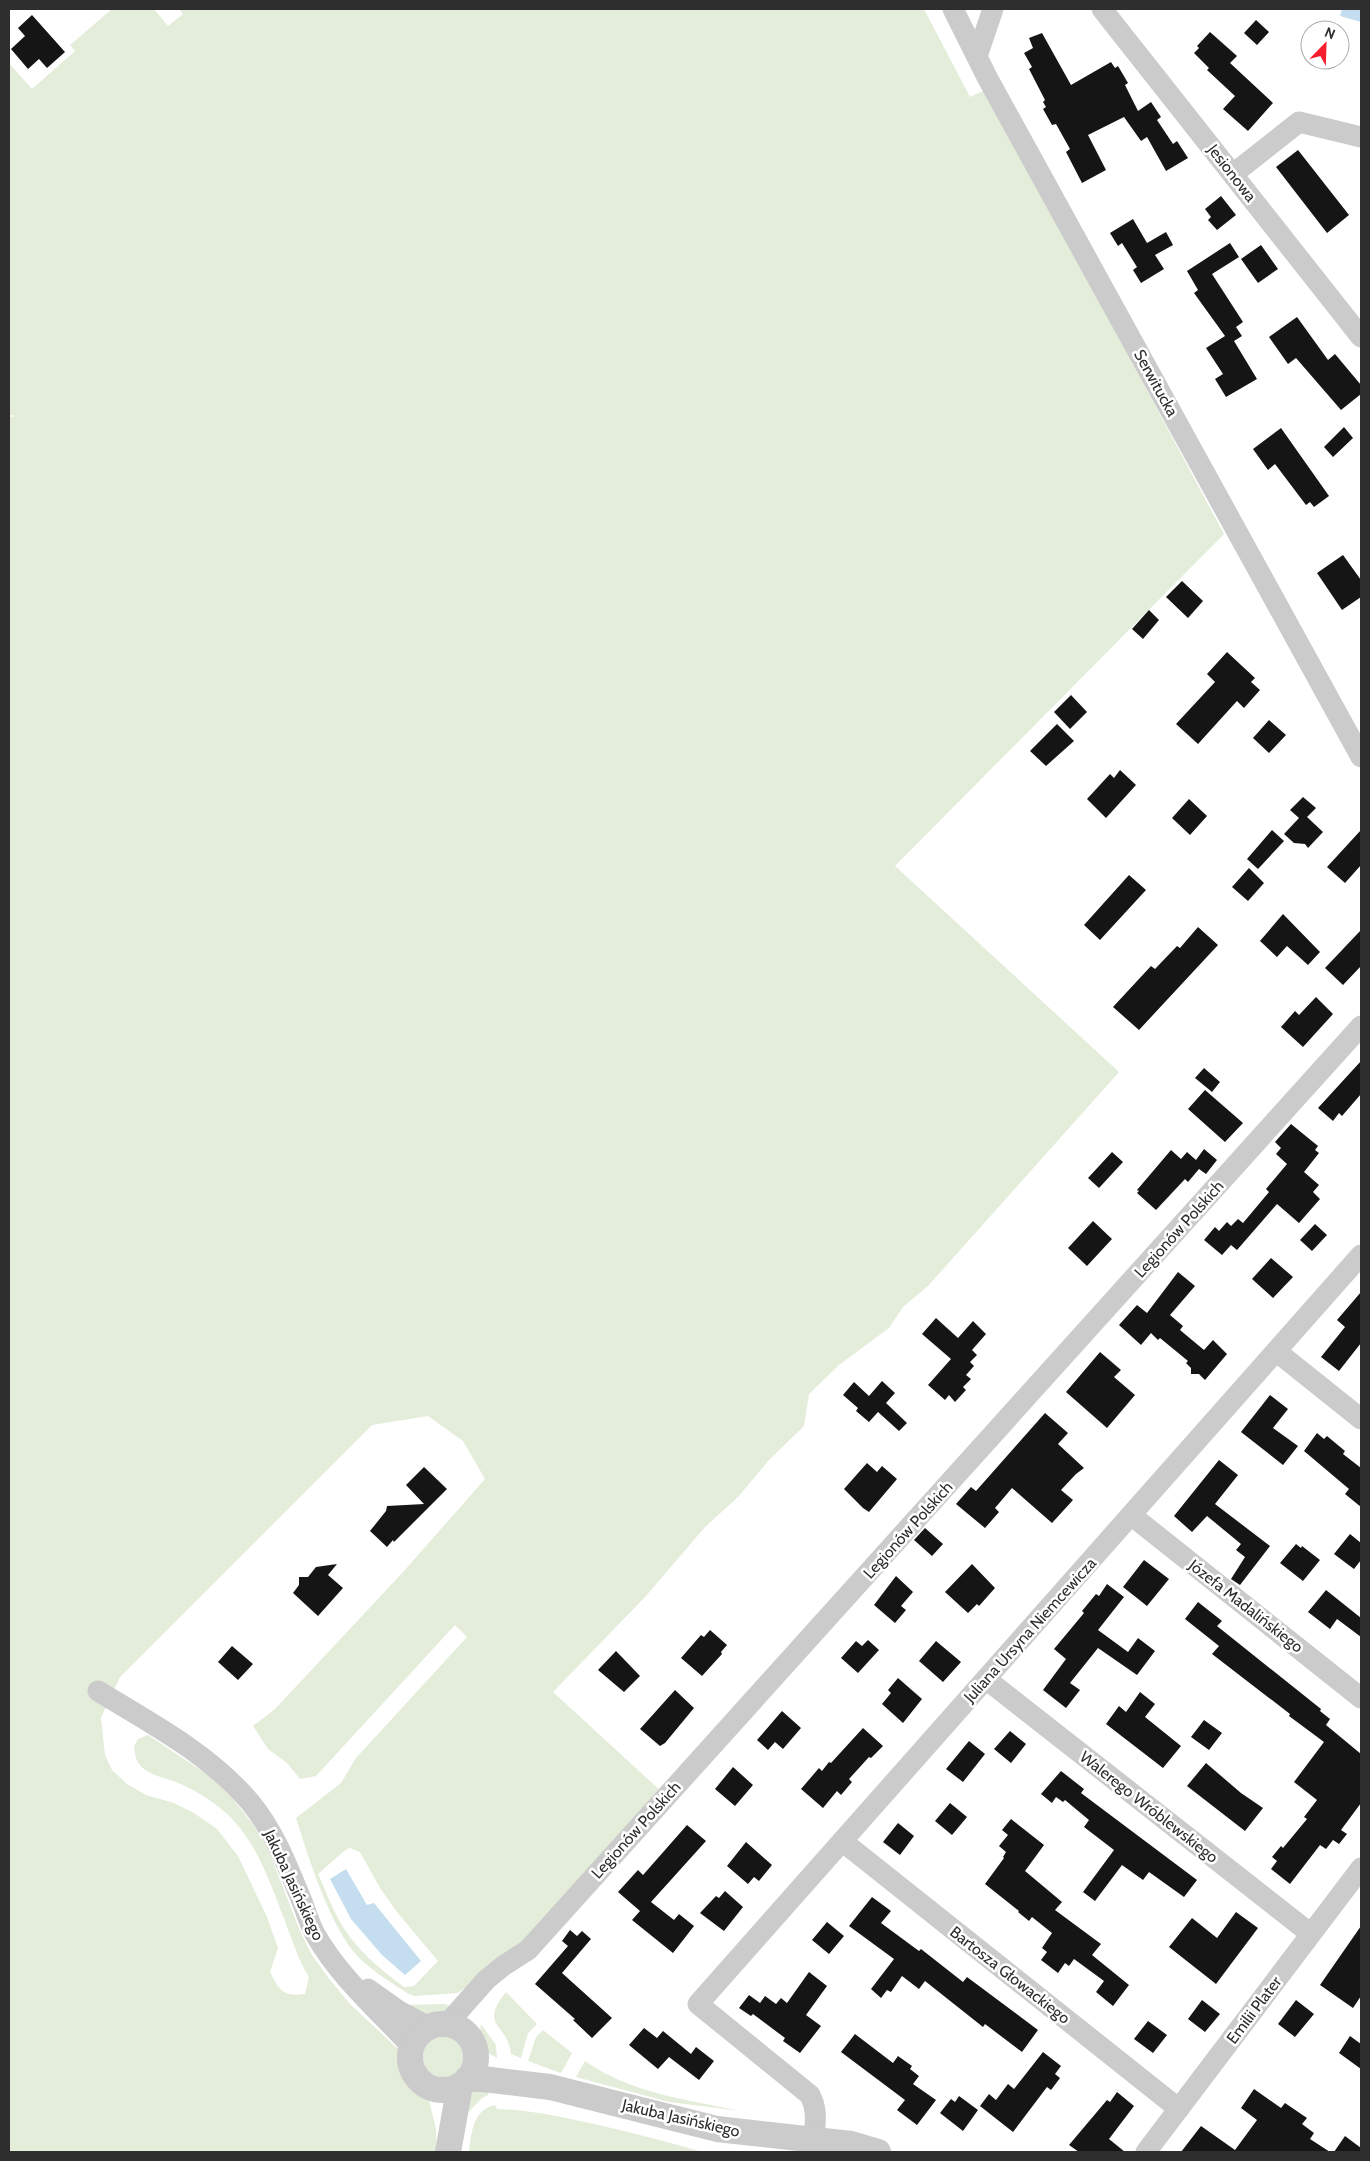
<svg xmlns="http://www.w3.org/2000/svg" width="1370" height="2161" font-family="Cabin,sans-serif">
<style>
.green{fill:#e4edda;fill-rule:evenodd}
.water{fill:#c4deef}
.building{fill:#151515}
.lines{fill:none;stroke-linecap:round;stroke-linejoin:round}
.minor{stroke:#cbcbcb;stroke-width:21}
.tertiary{stroke:#cbcbcb;stroke-width:26}
.labels{text-anchor:middle;dominant-baseline:central;stroke-width:5;stroke-linejoin:round;paint-order:stroke}
.street-label{font-size:16px;fill:#2e2e2e;stroke:#fff}
</style>
<rect width="100%" height="100%" fill="#fff"/>
<path class="green" d="M112,9h42l14,17 15,-12 -4,-5h745l46,88 13,-6 70,124 171,319 -329,332 224,206 -191,214 -25,21 -14,21 -50,37 -30,29 -5,32 -35,34 -31,37 -33,30 -59,69 -93,96 110,101 -135,148 -59,49 -6,-1 -5,4 -44,3 -7,-3c-18,-12 -40,-25 -54,-42 -25,-31 -45,-95 -57,-133l45,-35 15,-25 111,-121 -12,-12 -139,151 -16,3 -13,-16 -19,-14 -15,-23 22,-17 129,-138 81,-92 -22,-38 -35,-25 -56,9 -252,252 -19,41 4,37 7,15 15,14 19,11 28,8 20,10 23,16 21,27 29,61 11,31 -8,24c9,18 13,25 35,22l4,-17c-9,-14 -14,-29 -20,-45 -14,-36 -29,-84 -56,-112 -16,-17 -36,-29 -57,-38 -12,-5 -28,-6 -37,-18 -4,-5 -4,-12 -5,-18l4,-7 10,-4 63,42 22,22 19,24 17,28 31,80 12,24 18,25 20,24 48,45 7,26 5,8 19,17 7,29 1,23h-428v-1735l6,-1 -6,-1v-352l23,26 43,-38 -5,-6zM350,1848l10,4 20,36 17,24 41,49 -24,25 -10,1c-24,-18 -50,-39 -65,-67 -8,-14 -14,-31 -21,-46l26,-23z
M506,1992l31,32 -9,9 -7,25 -10,-4c-3,-31 -33,-27 -5,-62z
M445,2004l7,3c-21,18 -25,9 -47,-2z
M481,2024l15,21 1,13 -13,-7 -5,-13z
M543,2030l29,23 -11,20 -33,-12 8,-24z
M423 2057a20 20 0 1 1 40 0a20 20 0 1 1-40 0Z
M585,2061c45,32 103,39 156,50l-72,-9 -93,-25z
M490,2087l-2,8 -6,3 -17,18 6,-24z
M495,2105l2,4c36,1 70,9 106,17 33,8 66,16 99,26h-233c2,-18 4,-43 26,-47z"/>
<path class="water" d="M1342,9h19v13l-21,-6z
M346,1869l21,36 7,-2 47,58 -16,14 -23,-20 -31,-36 -21,-40z"/>
<path class="building" d="M32,15l33,37 -18,16 -8,-9 -11,10 -17,-20 14,-13 -7,-8z
M1256,20l13,12 -12,13 -13,-12z
M1210,32l27,24 -7,7 43,40 -25,28 -25,-22 12,-13 -28,-26 2,-2 -15,-15 5,-5 -2,-2z
M1042,33l29,52 40,-23 4,6 3,-2 10,17 -3,2 13,26 13,-9 10,15 -4,3 16,24 4,-3 11,17 -22,13 -19,-34 -6,4 -17,-24 -36,18 18,35 -24,13 -16,-31 4,-3 -14,-25 -4,1 -9,-16 3,-2 -3,-5 2,-2 -16,-31 3,-2 -8,-14 9,-5 -4,-10z
M1298,150l51,65 -22,18 -51,-66z
M1221,196l15,19 -19,15 -9,-10 3,-3 -6,-8z
M1133,219l14,24 19,-11 7,13 -18,10 9,14 -23,14 -8,-13 4,-3 -15,-24 -4,3 -8,-13z
M1230,243l9,14 -27,17 31,48 -7,5 6,9 -8,5 23,38 -31,18 -11,-18 8,-5 -17,-26 19,-12 -31,-43 4,-3 -11,-19z
M1261,245l17,24 -20,14 -17,-24z
M1297,317l31,43 7,-6 26,31v9l-20,16 -45,-52 -8,6 -19,-27z
M1344,427l9,11 -20,19 -9,-10z
M1281,428l48,68 -15,11 -4,-5 -4,3 -31,-41 -7,6 -15,-21z
M1343,555l18,25v17l-19,13 -25,-37z
M1182,581l21,20 -15,17 -22,-21z
M1149,610l10,10 -16,19 -11,-10z
M1227,652l28,26 -4,4 9,8 -16,18 -7,-7 -39,43 -22,-20 39,-42 -8,-8z
M1071,695l16,17 -17,17 -16,-17z
M1269,720l17,15 -17,18 -16,-15z
M1057,724l17,17 -28,25 -16,-15z
M1120,770l16,15 -30,33 -19,-19 23,-25 4,4z
M1303,797l13,11 -9,9 16,15 -15,16 -3,-4 -11,-1 -10,-9 15,-16 -9,-8z
M1189,799l18,17 -17,19 -18,-17z
M1272,830l12,11 -26,28 -11,-10z
M1361,830v35l-16,18 -18,-16z
M1249,868l15,15 -16,18 -16,-14z
M1129,875l17,15 -46,50 -16,-15z
M1283,914l37,38 -12,13 -21,-19 -10,11 -17,-16z
M1198,927l20,18 -79,85 -26,-23 38,-41 4,3 22,-23 3,2z
M1361,930v36l-18,19 -18,-17z
M1316,997l17,17 -30,33 -22,-20 14,-16 4,4z
M1361,1061v33l-19,22 -3,-3 -6,8 -15,-13z
M1204,1068l16,14 -8,10 -17,-14z
M1205,1090l38,33 -18,19 -37,-33z
M1291,1124l27,22 -3,4 4,3 -15,19 15,13 -6,7 7,7 -21,24 -22,-19 -40,46 -6,-5 -9,10 -18,-15 11,-13 4,4 8,-9 4,4 7,-7 5,4 26,-31 -3,-3 21,-25 -11,-10 5,-6 -6,-6z
M1204,1149l13,11 -11,14 -7,-5 -11,13 -3,-3 -29,31 -19,-17 2,-2 -2,-1 34,-40 10,9 6,-7 9,8z
M1112,1152l11,10 -24,26 -11,-10z
M1093,1221l19,18 -25,27 -19,-18z
M1315,1224l12,11 -15,16 -12,-11z
M1271,1258l22,19 -20,21 -21,-19z
M1178,1272l17,14 -25,29 13,11 -3,4 24,20 9,-10 14,14 -22,26 -6,-6h-8v-6l-5,-5 2,-2 -28,-23 -2,2 -7,-7 -10,12 -22,-20 18,-20 10,8z
M1361,1292v51l-22,28 -18,-14 24,-30 -8,-7z
M936,1318l22,20 15,-17 13,13 -14,16 5,5 -7,7 4,4 -8,9 5,4 -8,8 3,3 -11,12 -6,-7 -4,5 -17,-15 23,-26 -29,-25z
M1100,1352l21,18 -7,7 21,18 -28,33 -41,-36z
M882,1381l13,12 -9,10 21,20 -8,8 -21,-19 -9,10 -13,-11 2,-3 -15,-13 11,-13 15,14z
M1270,1395l18,14 -15,19 25,18 -15,19 -42,-33z
M1045,1413l23,20 -10,11 26,24 -8,6 -15,16 12,10 -21,23 -40,-35 -17,20 4,4 -14,16 -29,-24 15,-17 5,4z
M1317,1433l7,6 3,-3 18,15 -2,3 18,14v39l-16,-13 4,-5 -45,-38z
M1219,1460l19,15 -23,29 55,42 -30,39 -9,-6 14,-22 -9,-7 5,-6 -34,-28 -15,16 -18,-16z
M867,1463l10,9 5,-6 15,13 -28,33 -6,-4 -19,-19z
M424,1467l23,22 -53,53 -1,-2 -6,7 -17,-16 16,-20 1,-5 37,-2 -18,-19z
M925,1528l18,16 -11,12 -18,-16z
M1350,1534l11,9v17l-7,9 -20,-15z
M1296,1544l5,4 1,-2 18,14 -17,21 -23,-18z
M1144,1560l25,19 -22,27 -24,-19z
M337,1564l-9,11 15,13 -25,28 -25,-23 6,-8v-8h9l8,-10z
M972,1564l23,24 -16,18 -2,-2 -9,9 -23,-21z
M896,1576l17,16 -12,14 5,4 -11,13 -21,-18z
M1107,1584l17,13 -26,33 30,22 10,-14 17,13 -18,24 -39,-27 -28,35 10,7 -14,18 -23,-18 23,-31 -12,-10 30,-36 -2,-2 14,-17 3,2z
M1326,1590l35,28v19l-24,-18 -7,10 -22,-17z
M1198,1602l24,19 -5,5 104,83 -1,2 10,8 -4,6 35,29v49l-20,27 6,4 -8,10 -6,-4 -7,9 -6,-4 -30,39 -19,-15 6,-8 -5,-4 9,-11 2,2 24,-29 -3,-2 13,-17 -23,-18 30,-40 -35,-26 1,-2 -78,-60 7,-8 -34,-27z
M710,1630l17,15 -6,7 1,2 -20,22 -21,-18 20,-23 3,2z
M868,1640l11,10 -21,23 -17,-15 15,-17 6,5z
M936,1641l25,21 -18,20 -24,-21z
M232,1646l21,18 -15,16 -20,-18z
M616,1651l24,25 -16,16 -26,-22z
M898,1678l24,21 -19,24 -21,-19 9,-11 -3,-3z
M675,1690l19,18 -29,35 -5,3 -20,-17z
M1140,1692l15,12 -10,13 36,29 -18,22 -57,-44 13,-18 7,6z
M782,1711l19,17 -18,21 -8,-7 -7,8 -11,-10z
M1204,1720l18,13 -13,17 -18,-13z
M863,1728l20,18 -12,12 -2,-1 -20,22 3,3 -11,13 -4,-4 -14,17 -22,-19 18,-21 3,3 7,-9 2,1z
M1010,1731l16,13 -15,19 -17,-14z
M969,1741l16,13 -22,28 -17,-13z
M1206,1763l35,30 22,15 -18,23 -58,-45z
M733,1767l20,18 -18,21 -20,-17z
M1061,1771l23,18 -3,4 116,87 -13,17 -35,-25 -6,8 -21,-15 -27,36 -12,-9 31,-42 -30,-23 5,-7 -24,-20 -2,2 -7,-5 -4,6 -11,-9z
M950,1803l17,14 -15,18 -17,-14z
M1011,1819l33,26 -19,26 37,31 -7,8 46,34 -9,11 37,30 -16,21 -17,-14 8,-11 -30,-22 -5,7 -4,-3 -7,10 -17,-13 6,-8 -5,-4 10,-15 -20,-16 -3,4 -11,-9 1,-1 -34,-27 19,-26 -1,-1 3,-5 -7,-6 9,-11 -6,-5z
M898,1823l16,13 -14,19 -17,-13z
M687,1825l19,16 -55,61 23,18 5,-6 15,12 -21,27 -41,-33 8,-9 -22,-19 20,-22 5,5z
M746,1842l26,23 -13,16 -5,-4 -6,7 -21,-18z
M725,1891l18,16 -19,24 -24,-18 16,-17 3,2z
M872,1897l19,14 -10,12 38,28 2,-2 42,33 4,-5 71,53 -16,22 -37,-28 -2,3 -58,-46 -6,8 -17,-13 -11,16 -4,-2 -6,8 -10,-9 23,-30 -45,-33z
M1236,1912l22,16 -42,56 -47,-37 23,-29 25,20z
M827,1922l17,14 -15,18 -17,-14z
M1361,1926v70l-8,12 -33,-23z
M570,1930l7,6 5,-5 9,8 -29,34 50,45 -20,20 -19,-18 2,-1 -40,-35 33,-38 -6,-5z
M809,1972l18,14 -21,29 15,11 -21,27 -17,-12 2,-3 -32,-24 -2,2 -12,-8 10,-13 11,8 5,-7 11,8 5,-6 6,5z
M1202,2000l18,14 -15,18 -17,-13z
M1296,2000l18,14 -19,23 -17,-13z
M1148,2021l19,14 -14,18 -19,-14z
M644,2028l13,10 6,-7 28,23 5,-7 18,14 -15,19 -30,-23 -11,12 -29,-24z
M855,2034l38,29 5,-7 14,10 -2,3 9,7 -6,8 23,16 -19,25 -20,-15 8,-10 -64,-48z
M1350,2036l11,8v25l-22,-16z
M1043,2052l18,14 -6,8 5,4 -9,12 -4,-3 -34,45 -33,-26 9,-12 7,6 12,-16 6,5z
M1254,2089l27,19 4,-5 22,15 -5,6 12,9 -4,6 20,13h-149l20,-26 34,24 22,-30 -16,-12z
M1117,2092l17,14 -25,33 16,13h-46l-10,-7 38,-45 3,2z
M959,2096l19,14 -15,21 -23,-18 11,-14 4,3z
M1345,2136l16,12v4h-27z"/>
<g class="lines">
<path class="minor" d="M953,9l35,70 373,678
M1102,9l259,328
M977,56l16,-47
M1233,174l66,-52 62,15
M1276,1351l85,68
M1131,1515l230,183
M986,1679l325,255
M98,1691c54,33 110,62 152,111 24,29 37,63 51,97 5,12 8,24 14,35 25,44 63,76 96,112
M842,1841l337,268
M368,1989l31,22 30,16
M447,2024l39,-44 17,-14 25,-16 833,-924
M814,2140c1,-16 4,-30 -4,-45l-112,-91 663,-749
M1146,2152l215,-284"/>
<path class="tertiary" d="M410 2057a33 33 0 1 1 66 0a33 33 0 1 1-66 0Z
M467,2079h16l67,8 167,42 134,15 27,8
M448,2152l12,-67"/>
</g>
<g class="labels">
<g class="street-label">
<text transform="translate(1232 173) rotate(52)">Jesionowa</text>
<text transform="translate(1156 383) rotate(61)">Serwitucka</text>
<text transform="translate(1179 1229) rotate(-48)">Legionów Polskich</text>
<text transform="translate(908 1530) rotate(-48)">Legionów Polskich</text>
<text transform="translate(1246 1606) rotate(38)">Józefa Madalińskiego</text>
<text transform="translate(1030 1630) rotate(-48)">Juliana Ursyna Niemcewicza</text>
<text transform="translate(1149 1807) rotate(38)">Walerego Wróblewskiego</text>
<text transform="translate(636 1830) rotate(-48)">Legionów Polskich</text>
<text transform="translate(294 1885) rotate(65)">Jakuba Jasińskiego</text>
<text transform="translate(1010 1975) rotate(38)">Bartosza Głowackiego</text>
<text transform="translate(1254 2010) rotate(-53)">Emilii Plater</text>
<text transform="translate(681 2118) rotate(13)">Jakuba Jasińskiego</text>
</g>
</g>
<rect width="1370" height="2161" fill="none" stroke="#2e2e2e" stroke-width="20"/>
<g transform="translate(1325 45) rotate(23)"><circle r="24" fill="#ffffff" stroke="#ababab"/>
<path d="M0-4L9 19L0 12L-9 19Z" fill="#f71e2e"/>
<text y="-8" font-size="14" font-weight="bold" text-anchor="middle" fill="#2e2e2e">N</text>
</g>
</svg>
